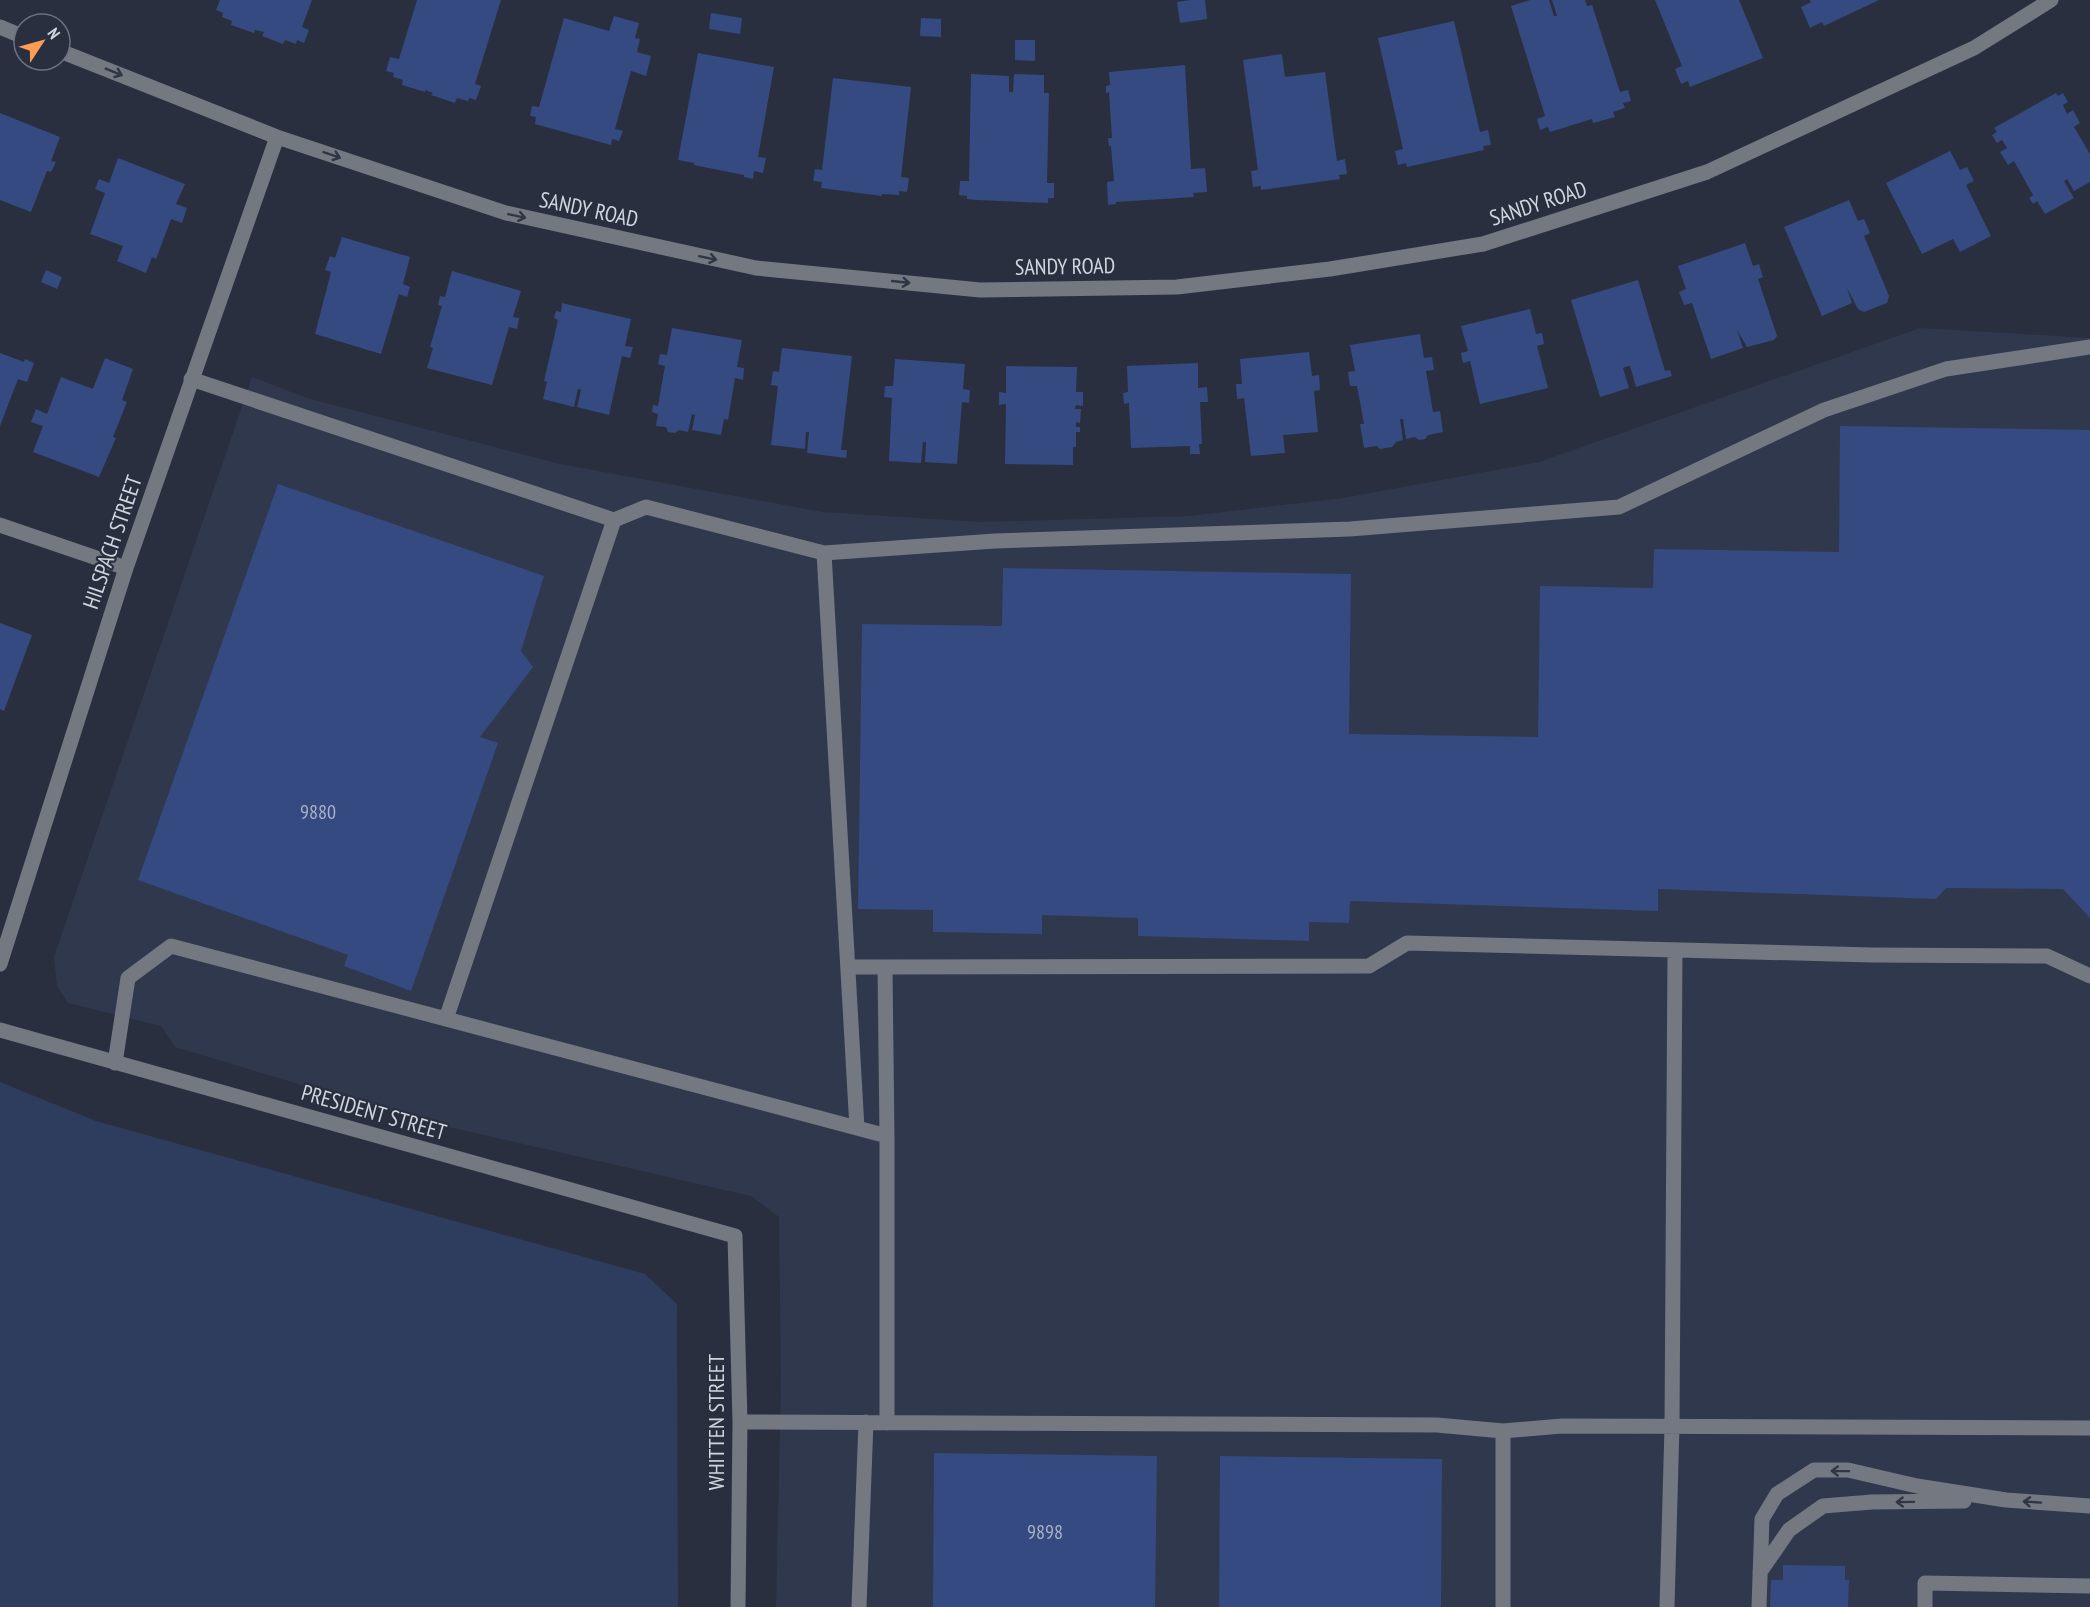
<svg xmlns="http://www.w3.org/2000/svg" width="2090" height="1607" font-family="'PT Sans Narrow',sans-serif">
<style>
.built{fill:#2f384c}
.green{fill:#2e3c5e}
.building{fill:#354a80}
.lines{fill:none;stroke-linecap:round;stroke-linejoin:round}
.minor{stroke:#747880;stroke-width:15}
.oneway{stroke:#303645}
.labels{text-anchor:middle;dominant-baseline:central;stroke-width:4.5;stroke-linejoin:round;paint-order:stroke}
.number-label{font-size:20px;fill:#a9b2c6}
.street-label{font-size:22px;fill:#d0d4de;stroke:#292f3e}
</style>
<rect width="100%" height="100%" fill="#292f3e"/>
<path class="built" d="M1920,328l170,10v1269h-1314l5,-222 -2,-168 -28,-21 -333,-76 -243,-73 -14,-21 -93,-23 -11,-17 -3,-29 198,-580 55,21 253,66 263,48 158,10 208,-6 154,-18 196,-36z"/>
<path class="green" d="M0,1082l96,39 549,153 32,30 1,303h-678z"/>
<path class="building" d="M220,0h92l-10,27 7,3 -5,13 -7,-3 -1,4 -11,-4 -2,4 -21,-8 2,-4 -9,-2 -1,3 -23,-8 1,-4 -10,-4 1,-4 -7,-3z
M417,0h84l-26,84 6,2 -5,14 -7,-2 -1,3 -11,-3 -2,5 -24,-8 2,-2 -8,-3v2l-23,-7 1,-5 -10,-3 1,-4 -8,-2 4,-14 9,2z
M1191,0h14l2,19 -27,4 -3,-21z
M1530,0h19l5,16h3l-5,-16h33l2,6 5,-1 28,87 8,-2 3,11 -8,2 2,5 -12,4 2,5 -22,6 -1,-4 -42,13 -2,-5 -8,3 -3,-11 8,-3 -34,-110z
M1655,0h84l24,58 -73,29 -2,-6 -7,3 -6,-15 7,-3z
M1810,0h69l-55,26 -2,-4 -12,6 -9,-21 10,-5z
M711,13l31,5 -2,16 -31,-5z
M614,16l25,7 -4,15 5,1 -3,13 14,4 -5,20 -15,-5 -16,58 8,2 -4,10 -7,-2 -1,6 -76,-21 1,-7 -6,-1 2,-10 7,1 25,-89 45,13z
M921,18l20,1v18l-21,-1z
M1454,21l26,111 8,-2 3,15 -8,1 1,4 -77,17 -1,-4 -8,2 -3,-14 8,-2 -25,-111z
M1015,40h20v21l-20,-1z
M698,53l76,14 -16,90 8,1 -3,15 -9,-2 -1,8 -9,-2v-2l-50,-10v-2l-16,-3z
M1282,54l3,23 40,-5 12,89 8,-2 2,15 -8,1 1,4 -79,11v-4l-8,1 -2,-16 7,-1 -15,-110z
M1185,65l6,104 14,-1 2,24 -14,1 1,4 -78,5v2l-8,1 -1,-23 7,-1 -3,-35h-2l-1,-8h4l-3,-46 -3,1v-7l4,-1 -1,-13z
M971,74l38,2v16h4l1,-18 30,1v18h5l-2,90h7v15h-6v5l-71,-3 -10,-1v-3l-8,-1 1,-14h9z
M833,78l78,9 -10,90 8,1 -2,14 -8,-1v4l-17,-1v2l-61,-8 1,-6 -9,-1 2,-12 7,1z
M2056,93l2,3 5,-3 5,9 -5,3 4,9 6,-4 7,13 -6,4 16,27v28l-16,9 -7,-12 -3,2 10,17 -29,16 -8,-13 -4,3 -4,-6 4,-3 -19,-34 -6,4 -8,-13 7,-4 -5,-8 -5,3 -5,-8 5,-3 -3,-4z
M0,113l60,24 -9,24 5,1 -5,10 -4,-1 -16,41 -31,-12z
M1950,151l10,19 7,-3 7,14 -8,4 25,51 -31,16 -7,-13 -31,15 -36,-71z
M118,158l67,26 -9,20 11,4 -5,15 -11,-4 -15,40 -4,-2 -6,16 -29,-12 6,-15 -33,-12 15,-41 -10,-4 4,-10 10,4z
M1849,200l9,21 6,-2 6,14 -6,3 25,60 -2,7 -23,9 -6,-3 -11,-21 5,15 -30,13 -38,-89z
M342,237l68,20 -7,27 7,3 -3,10 -8,-3 -18,60 -66,-20 16,-62 -6,-2 5,-14 5,2z
M1745,243l8,23 6,-2 4,13 -5,2 19,57 -3,4 -27,7 -10,-17 6,18 -32,11 -19,-56 -8,2 -5,-13 7,-3 -8,-23z
M46,270l16,7 -5,12 -16,-7z
M452,271l69,20 -8,26 6,1 -2,11 -8,-2 -17,58 -65,-17 6,-20 -3,-1 12,-41 -4,-1 2,-9 5,1z
M1638,280l27,91 5,-1 2,6 -36,11 -6,-21h-2l-5,2 6,20 -29,9 -29,-97z
M562,303l69,16 -6,27 8,1 -3,11 -8,-2 -13,59 -32,-8 4,-17 -3,-1 -4,18 -31,-8 4,-17 -3,-1 14,-61 -4,-2 2,-7 5,1z
M1530,309l6,25 6,-1 2,11 -7,2 11,42 -68,16 -10,-43 -7,2 -2,-10 7,-2 -7,-25z
M672,328l70,12 -5,27 7,1 -1,12 -8,-2 -7,42 -4,-1 -3,16 -29,-5 3,-15 -3,-1 -4,18 -9,-2 -4,3 -7,-1 -2,-5 -10,-1 2,-12 -6,-2 1,-7 5,1 7,-40 -7,-2 2,-10 7,1z
M1420,334l4,24 8,-1 2,13 -8,1 7,41 7,-1 3,21 -15,3 -3,4 -6,1 -4,-3 -9,2 -3,-20h-3l3,21 -7,2 -4,5 -12,2 -3,-3 -13,2 -4,-24h4l-7,-38h-7l-2,-14 7,-1 -5,-26z
M782,348l70,8 -11,94h6l-1,8 -39,-5 2,-21h-3l-1,17 -34,-4 7,-59 -7,-1 2,-14 6,1z
M1309,352l3,24 7,-1 1,15 -6,1 4,41 -35,3 2,18 -34,3 -7,-58 -7,1 -1,-15h6l-2,-25z
M0,353l24,9 1,-3 9,4 -7,19 -9,-3 -18,47z
M105,358l28,11 -11,31 5,2 -14,35 3,1 -17,39 -66,-25 10,-26 -12,-4 5,-13 11,5 14,-37 32,12z
M895,359l70,5 -2,25 7,1 -1,13 -7,-1 -5,62 -32,-2 1,-20h-3l-2,21 -32,-2 3,-63 -8,-1 1,-11h8z
M1198,363v25l9,-1 1,15h-8l2,42h-3l1,10h-10v-8l-59,2 -2,-45 -5,1 -1,-11 5,-1 -1,-26z
M1006,366l71,1 -1,25h7v14l-7,-1 -1,4h6l-1,14 -4,-1v5h4v5h-4v15h-3v18l-68,-1 1,-60 -7,1v-13l7,1z
M1840,426l250,4v488l-27,-29 -117,-1 -10,11 -278,-10v22l-308,-10 -1,22 -40,-1v19l-171,-5v-18l-96,-3v19l-109,-2v-22l-75,-1 4,-285 140,2 1,-58 348,6 -2,160 189,3 2,-151 113,2 1,-39 185,3z
M278,484l266,92 -23,75 12,16 -53,70 18,6 -87,248 -67,-25 4,-11 -210,-75z
M0,623l32,12 -28,76 -4,-2z
M934,1453l223,3 -2,151h-222z
M1220,1456l222,3 -1,148h-222z
M1783,1565l62,1v14h4l-1,27h-78l1,-27h12z"/>
<g class="lines">
<path class="minor" d="M0,27l24,10
M60,51l217,86 229,76 250,55 224,22 197,-3 153,-18 153,-25 224,-72 267,-124 77,-48
M191,379l423,141 -168,499
M614,520l32,-13 178,46 33,575
M0,525l126,43
M824,553l171,-12 355,-12 269,-22 205,-97 122,-41 144,-22
M0,964l126,-396 151,-431
M848,967h37
M0,1030l735,206 5,186 -2,185
M115,1063l13,-85 43,-32 716,190v287
M887,1136l-2,-169 484,-1 38,-23 465,12 175,1 43,20
M740,1422l697,3 66,6 59,-5 528,2
M1760,1572l29,-42 34,-24 49,-4 92,-1
M859,1607l7,-185
M1503,1607v-176
M1667,1607l5,-181 3,-476
M1759,1607l3,-88 15,-25 37,-24h34l69,16 89,14 84,6
M1925,1607v-24l165,3"/>
</g>
<defs><path id="oneway-shaft" d="M-6 0H5M1.5-3L5.5 0L1.5 3" fill="none" stroke-width="1.6" stroke-linecap="round" stroke-linejoin="round" transform="scale(1.5)"/></defs>
<g class="oneway">
<use href="#oneway-shaft" transform="translate(114 72) rotate(22)"/>
<use href="#oneway-shaft" transform="translate(332 155) rotate(19)"/>
<use href="#oneway-shaft" transform="translate(517 216) rotate(12)"/>
<use href="#oneway-shaft" transform="translate(708 258) rotate(12)"/>
<use href="#oneway-shaft" transform="translate(901 282) rotate(6)"/>
<use href="#oneway-shaft" transform="translate(1840 1471) rotate(-179)"/>
<use href="#oneway-shaft" transform="translate(1905 1502) rotate(179)"/>
<use href="#oneway-shaft" transform="translate(2032 1502) rotate(-176)"/>
</g>
<g class="labels">
<g class="number-label">
<text x="318" y="812">9880</text>
<text x="1045" y="1532">9898</text>
</g>
<g class="street-label">
<text transform="translate(1538 203) rotate(-18)">SANDY ROAD</text>
<text transform="translate(589 209) rotate(12)">SANDY ROAD</text>
<text transform="translate(1065 266) rotate(-1)">SANDY ROAD</text>
<text transform="translate(112 542) rotate(-71)">HILSPACH STREET</text>
<text transform="translate(374 1112) rotate(16)">PRESIDENT STREET</text>
<text transform="translate(716 1422) rotate(-90)">WHITTEN STREET</text>
</g>
</g>
<g transform="translate(42 42) rotate(54)"><circle r="28" fill="#292f3e" stroke="#6c717e" stroke-width="1.5"/>
<path d="M0-4.5L10 22L0 15L-10 22Z" fill="#fc9d53"/>
<text y="-9" font-size="16" font-weight="bold" text-anchor="middle" fill="#d0d4de">N</text>
</g>
</svg>
